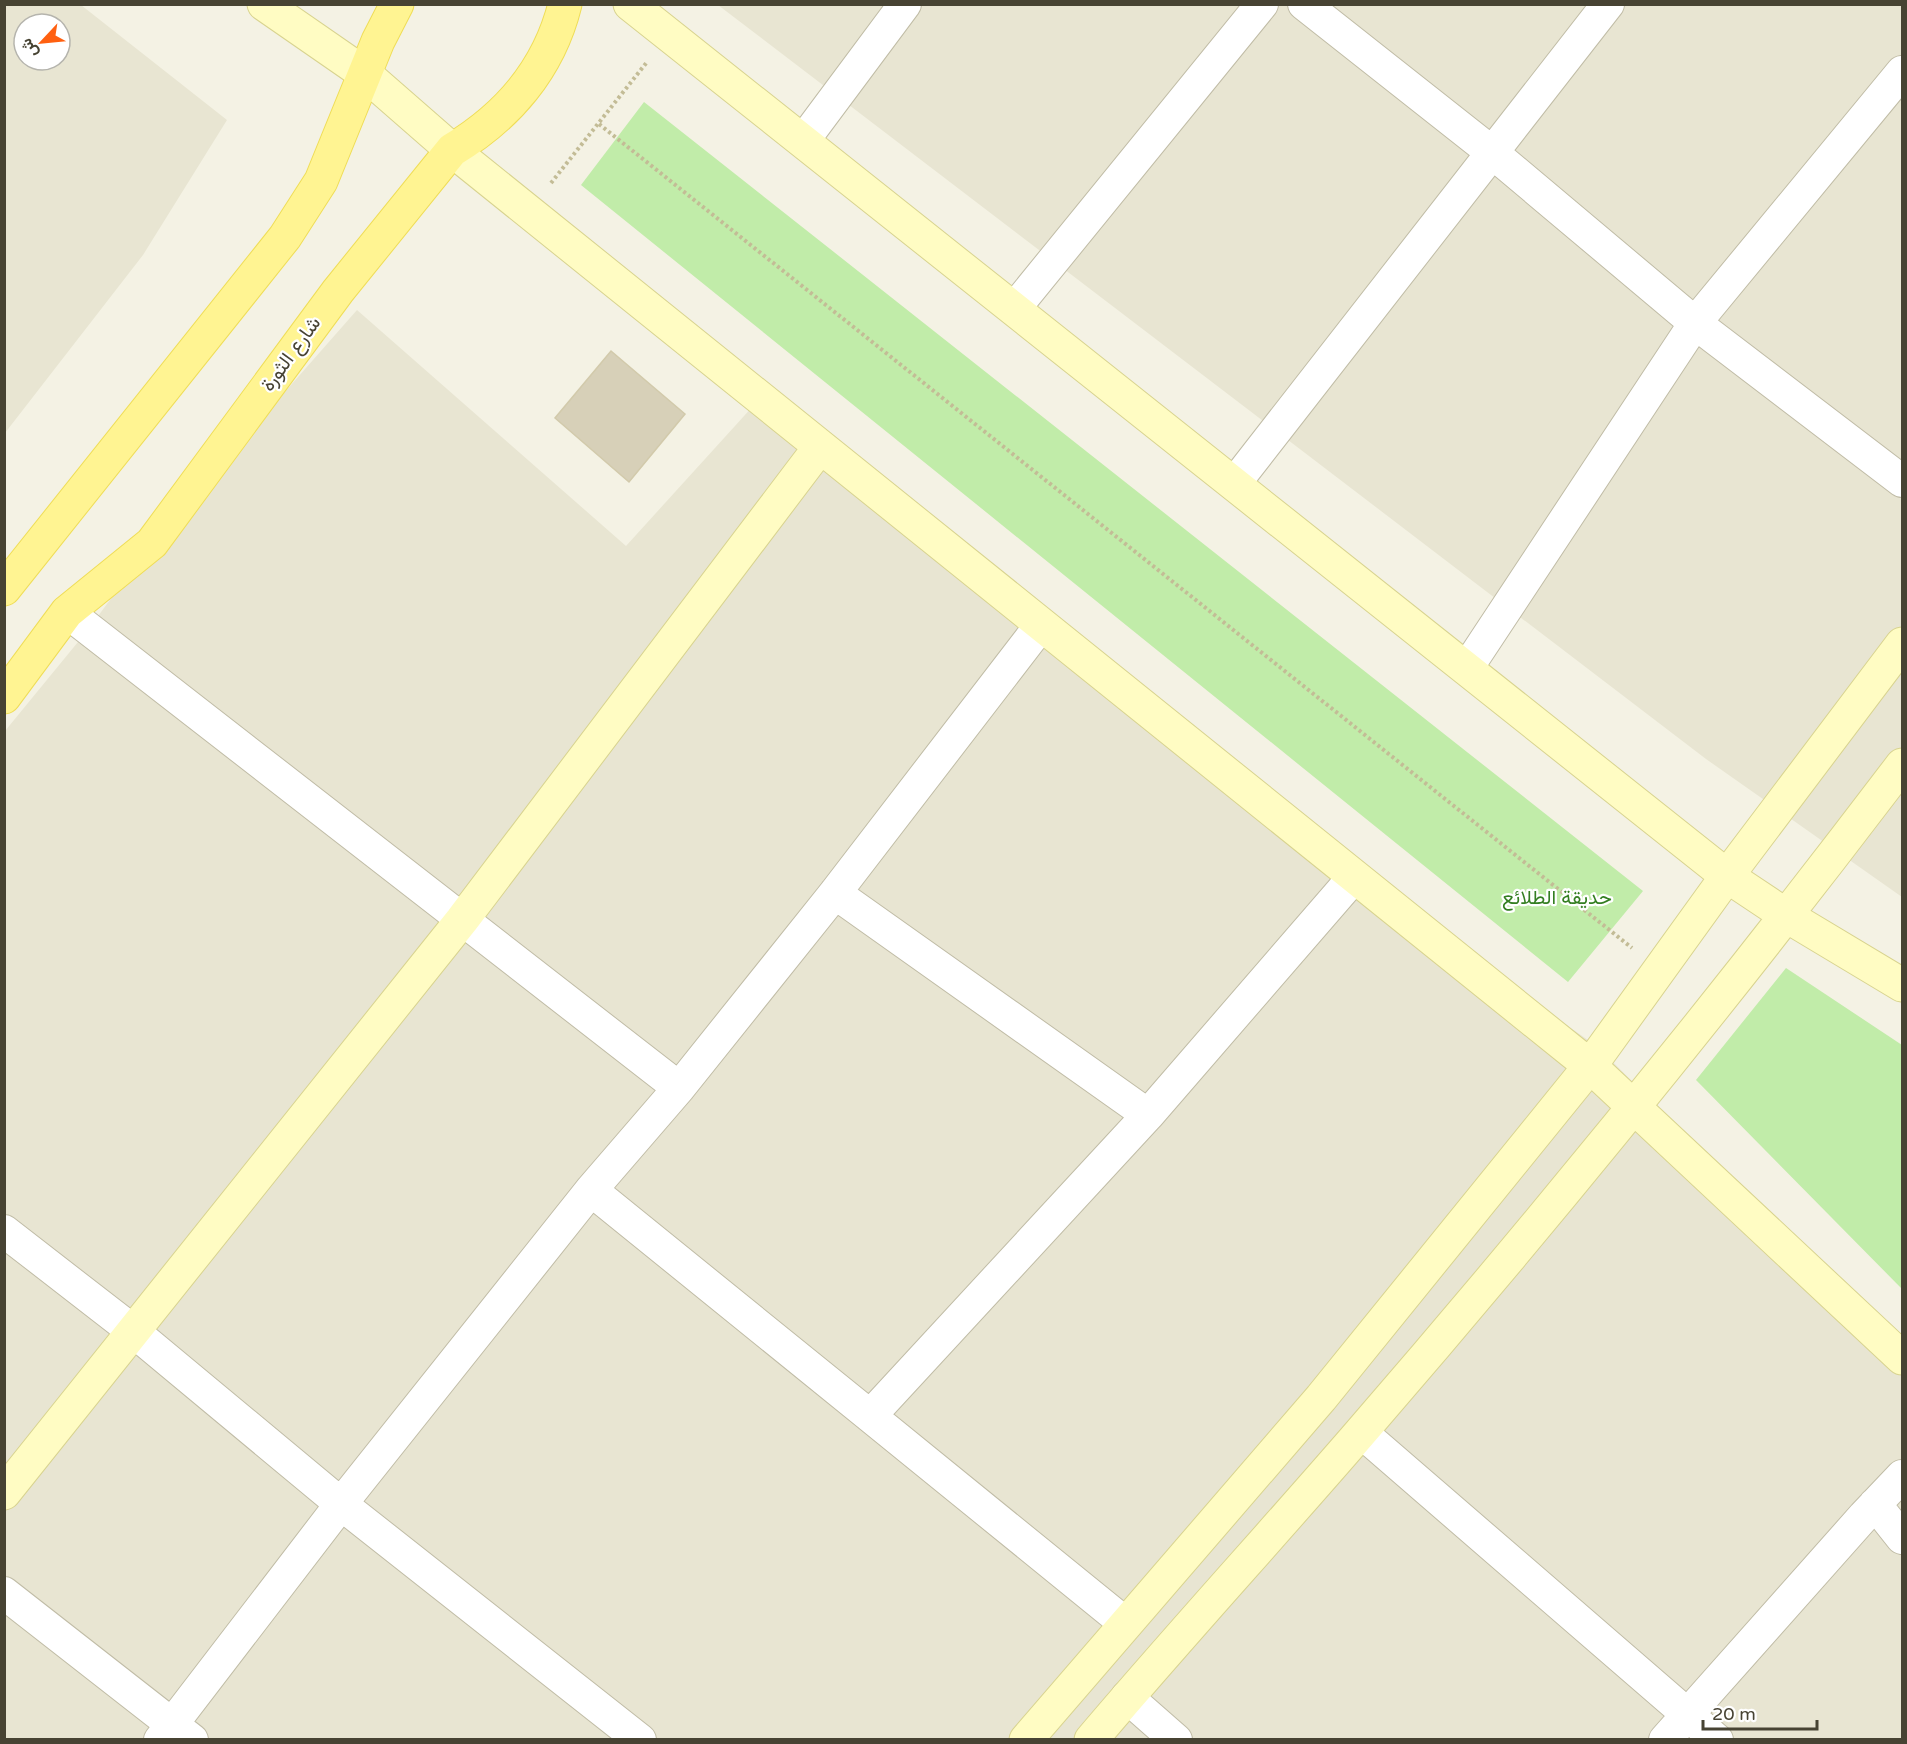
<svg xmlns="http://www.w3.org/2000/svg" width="1907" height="1744" font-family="'Varela Round',Vazirmatn,sans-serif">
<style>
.residential{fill:#e8e5d2;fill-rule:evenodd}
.green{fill:#c1eca9}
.building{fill:#d7d0b8;stroke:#d2caab;stroke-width:1.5}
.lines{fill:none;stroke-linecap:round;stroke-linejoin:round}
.street-casing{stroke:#c0bca6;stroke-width:34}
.secondary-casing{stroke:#d8d38f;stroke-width:35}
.primary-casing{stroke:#efdd57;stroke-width:35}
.path{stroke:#c3bc96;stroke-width:4;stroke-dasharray:3 3;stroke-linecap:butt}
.street{stroke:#fff;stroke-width:32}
.secondary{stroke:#fffcc3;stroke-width:33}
.primary{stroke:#fff492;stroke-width:33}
.labels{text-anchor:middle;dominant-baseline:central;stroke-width:4.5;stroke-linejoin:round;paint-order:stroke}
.street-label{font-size:20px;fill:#474333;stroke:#fff}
.park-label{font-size:20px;fill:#337e21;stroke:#fff}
</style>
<rect width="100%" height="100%" fill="#f4f2e4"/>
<path class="residential" d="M5,4l76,1 146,115 -84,135 -138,178zM24,24h36v36h-36z
M718,5h1184v892l-196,-138z
M357,310l269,236 138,-152 590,483 244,170 304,307v385l-1897,1v-1009l82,-100 65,-88z"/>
<path class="green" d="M644,102l999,789 -75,91 -987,-797z
M1786,968l116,77v244l-206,-209z"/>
<path class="building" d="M611,351l74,63 -56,68 -74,-64z"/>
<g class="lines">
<g class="street-casing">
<path id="street" d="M1304,4l190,150 201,169 207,158
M803,141l102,-137
M1014,309l248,-305
M1234,484l374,-480
M67,612l612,476
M1467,668l228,-345 207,-251
M835,893l313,222
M591,1190l279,226 278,-301 206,-238
M4,1231l129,100 208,173 299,236
M870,1416l256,208
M1361,1432l356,308
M1875,1504l27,34
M4,1593l188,147
M1127,1697l49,43
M160,1740l181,-236 250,-314 88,-102 156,-195 206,-268
M1665,1740l199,-224 38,-40"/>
</g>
<g class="secondary-casing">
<path id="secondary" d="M264,4l101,70 87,76 1138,916 312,292
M630,4l1097,872 60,40 115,69
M4,1493l458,-573 358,-473
M1026,1740l295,-342 269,-332 137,-190 175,-232
M1091,1740c88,-104 180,-204 269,-307 188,-217 369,-440 542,-668"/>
</g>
<g class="primary-casing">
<path id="primary" d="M4,589l281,-352 36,-56 57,-140 19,-37
M4,697l63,-85 85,-69 186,-252 114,-141c55,-33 97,-81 113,-146"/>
</g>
<path class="path" d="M599,124l1033,824
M551,183l96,-121"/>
<use href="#street" class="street"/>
<use href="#secondary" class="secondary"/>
<use href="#primary" class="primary"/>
</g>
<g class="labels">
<g class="street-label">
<text transform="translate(291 354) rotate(-54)">شارع الثورة</text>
</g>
<g class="park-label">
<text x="1557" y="898">حديقة الطلائع</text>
</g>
</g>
<rect width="1907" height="1744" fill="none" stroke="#474333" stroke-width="12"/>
<g transform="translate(42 42) rotate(244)"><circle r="28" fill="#ffffff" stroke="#b5b4ad" stroke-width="1.5"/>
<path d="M0-4.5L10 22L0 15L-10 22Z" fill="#ff6010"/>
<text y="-9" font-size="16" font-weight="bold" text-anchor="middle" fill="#474333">ش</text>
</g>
<path d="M1703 1720v9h114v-9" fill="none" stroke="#474333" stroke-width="3"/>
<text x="1712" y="1720" font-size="18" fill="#474333" stroke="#ffffff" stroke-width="4.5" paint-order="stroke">20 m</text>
</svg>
